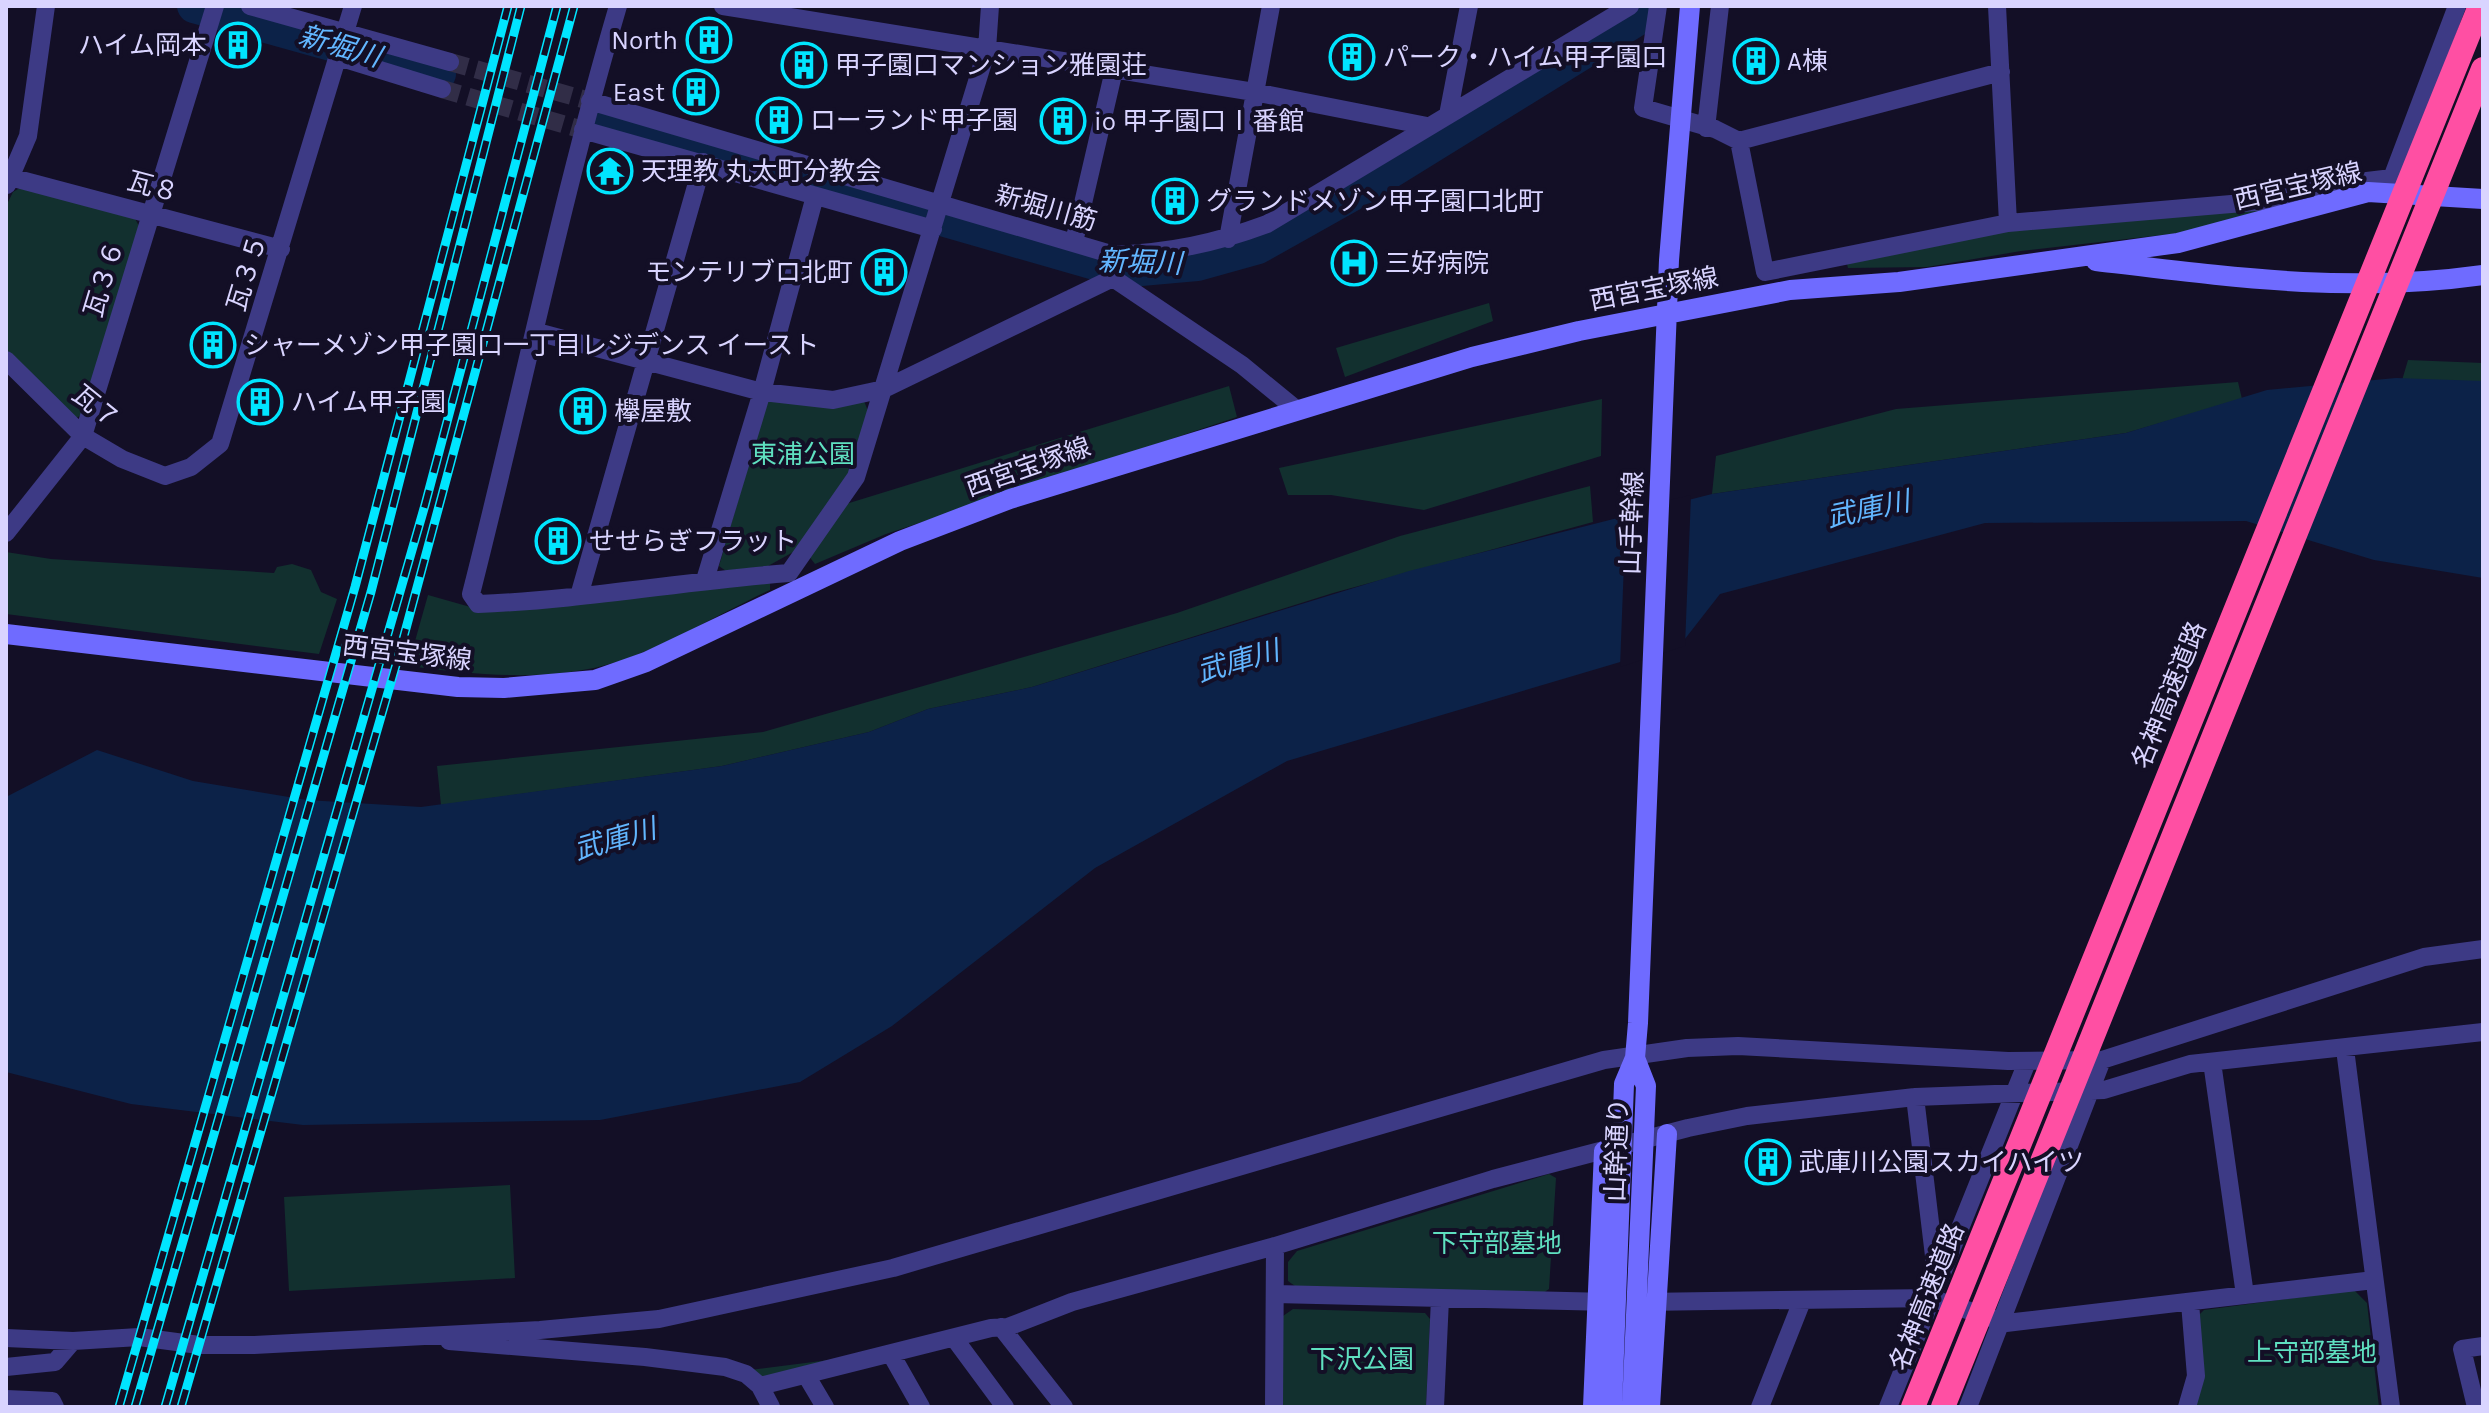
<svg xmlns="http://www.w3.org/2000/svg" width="2489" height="1413" font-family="Karla,'Noto Sans JP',sans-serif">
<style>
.green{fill:#12302f}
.water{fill:#0c2248}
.pier{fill:#130f26}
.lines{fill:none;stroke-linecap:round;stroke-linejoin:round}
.river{stroke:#0c2248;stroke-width:34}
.street-tunnel{stroke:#312d47;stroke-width:18;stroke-dasharray:18 9;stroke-linecap:butt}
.street{stroke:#3d3a85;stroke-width:18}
.secondary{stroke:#6f6bff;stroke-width:20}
.highway{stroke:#ff4fa3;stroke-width:24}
.rail-casing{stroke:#00e5ff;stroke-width:9}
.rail{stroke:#130f26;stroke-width:6;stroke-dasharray:18;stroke-linecap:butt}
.labels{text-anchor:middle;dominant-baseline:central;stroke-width:8;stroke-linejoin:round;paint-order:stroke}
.poi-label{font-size:26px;fill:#d9d4ff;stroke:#130f26;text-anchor:start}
.street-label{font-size:26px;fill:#d9d4ff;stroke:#130f26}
.park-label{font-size:26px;fill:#5fe0c0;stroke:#130f26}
.water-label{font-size:28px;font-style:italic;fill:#62b6ff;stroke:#130f26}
</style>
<rect width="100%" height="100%" fill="#130f26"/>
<path class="green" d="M23,186l110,29 6,11 -57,189 -6,3 -70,-66v-146l7,-14z
M2267,209l-87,24 -159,18 -94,16 -79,1 -1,-4 154,-32z
M1489,303l4,18 -148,56 -9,-29z
M2408,360l75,3v33l-85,-2z
M2238,382l4,17 -116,34 -414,61 4,-38 180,-47z
M1229,386l8,31 -351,117 -71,30 -7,-9 38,-51z
M772,399l58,8 34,-6 4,10 -17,62 -56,78 -27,15 -42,5 -7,-5 47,-162z
M1602,399l-1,57 -177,54 -93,-15h-43l-9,-27z
M1590,486l3,36 -260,71 -301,94 -104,22 -59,23 -147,34 -281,39 -4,-39 326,-34 414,-119 223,-77z
M6,552l45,7 223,14 3,-6 15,-3 19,6 10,22 16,7 -18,55 -313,-40z
M770,582v8c-45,21 -104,56 -150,71 -69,22 -142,14 -212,5l20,-71 53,15z
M1549,1174l7,4 -7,111 -9,6 -245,-9 -7,-5v-19l9,-11z
M510,1185l5,93 -226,13 -5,-94z
M2354,1290l13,13 12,104h-187l4,-89 8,-8z
M1293,1309l132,4 5,6 -4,88h-143v-91z
M868,1355l-107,26 -11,-11z"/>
<path class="water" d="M2396,378l87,3v197l-109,-18 -128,-39 -261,2 -265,71 -39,50 -394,117 -192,107 -203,158 -92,56 -200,38 -297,5 -172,-21 -125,-32v-275l91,-47 96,31 114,19 114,7 301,-41 147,-34 59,-23 104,-22 377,-116 303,-77 414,-61 141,-43z"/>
<path class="pier" d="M1691,495l-6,151 -65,21 6,-157z"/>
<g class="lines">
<path class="river" d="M194,6l245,68
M598,120l507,146 36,3 56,-5 61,-17 107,-60 272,-168"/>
<path class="street-tunnel" d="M450,62l140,39
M442,89l141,41"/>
<path class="street" d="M250,6l200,56
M618,6c-57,194 -97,392 -147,588l7,10c104,-4 207,-23 311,-31
M723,6l531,86 173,34
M1658,6l-15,102 72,21 24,12 262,-69
M1997,6l11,217
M338,57l104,32
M590,101l524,154c57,-3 99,-11 153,-31l363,-218
M1448,115l21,-109
M1706,128l14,-122
M583,130l350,99
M1739,141l26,131 243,-49 270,-23 47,-14 67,-8 65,-172
M10,177l271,72
M7,185l21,-49 18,-130
M1228,239l43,-233
M1074,242l40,-172
M1113,278l129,87 55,45
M537,332l225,60 71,8 51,-11 229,-111
M6,360l77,76 39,23 43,17 26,-9 29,-23 133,-438
M6,533l77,-97 132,-430
M789,573l67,-96 131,-428 3,-43
M705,580l57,-188 53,-196
M579,596l124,-434
M2345,1049l46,358
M2212,1062l33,233
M1915,1097l22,184
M1275,1294l335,8
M1643,1302l288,-4 75,25 368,-43
M1001,1327l63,80
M6,1338l67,3 66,-4 60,8h55l286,-15 119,-11 234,-51 711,-208 83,-12 51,-2 270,15 94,-1 322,-103 59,-8
M954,1338l51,69
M449,1341l196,16 80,10 21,7 14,12 11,21
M891,1354l30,53
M6,1367l49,-5 18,-21
M806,1375l19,32
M760,1386l231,-58 17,-1 64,-25 203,-56
M6,1399l46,2 3,6
M1274,1407l1,-161 218,-67 195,-51 59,-12 168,-19 189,-7 86,-26 293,-32
M1435,1407l5,-108
M1760,1407l42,-106
M1888,1407l139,-345
M1968,1407l134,-347
M2187,1407l9,-31 -6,-73
M2476,1407l-14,-58 21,-3"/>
<path class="secondary" d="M2096,261c134,16 252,33 387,14
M6,634l452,53 46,1 91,-8 51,-18 254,-121 110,-42 462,-142 107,-26 211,-41 109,-8 279,-39 190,-51 115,7
M1593,1407l11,-256
M1612,1407l12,-323 11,-26 3,-35 31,-763 21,-254
M1632,1407l14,-321 -11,-28
M1650,1407l17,-273"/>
<path class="highway" d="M1913,1407l567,-1401
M1943,1407l540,-1338"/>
<g class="rail-casing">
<path id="rail" d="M119,1407l236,-820 153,-581
M135,1407l236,-815 150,-586
M165,1407l260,-902 132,-499
M181,1407l217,-749 176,-652"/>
</g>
<use href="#rail" class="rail"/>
</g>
<defs>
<g id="building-ring" transform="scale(2.3)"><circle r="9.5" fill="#130f26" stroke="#00e5ff" stroke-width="1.5"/><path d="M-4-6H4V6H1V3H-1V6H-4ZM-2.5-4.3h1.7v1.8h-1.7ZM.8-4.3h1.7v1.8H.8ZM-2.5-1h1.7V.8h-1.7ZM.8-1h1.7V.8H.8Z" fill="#00e5ff"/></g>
<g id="temple-ring" transform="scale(2.3)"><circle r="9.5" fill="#130f26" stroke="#00e5ff" stroke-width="1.5"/><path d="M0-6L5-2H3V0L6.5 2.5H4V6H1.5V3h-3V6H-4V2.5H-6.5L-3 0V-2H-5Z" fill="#00e5ff"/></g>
<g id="hospital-ring" transform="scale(2.3)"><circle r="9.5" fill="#130f26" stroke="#00e5ff" stroke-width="1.5"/><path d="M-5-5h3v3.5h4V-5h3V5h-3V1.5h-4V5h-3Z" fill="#00e5ff"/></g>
</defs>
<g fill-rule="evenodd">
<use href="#building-ring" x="709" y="40"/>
<use href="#building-ring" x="238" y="45"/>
<use href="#building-ring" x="1352" y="57"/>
<use href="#building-ring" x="1756" y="61"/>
<use href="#building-ring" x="804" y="65"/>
<use href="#building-ring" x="696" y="92"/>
<use href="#building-ring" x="779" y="120"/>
<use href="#building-ring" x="1063" y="121"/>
<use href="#temple-ring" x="610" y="171"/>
<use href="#building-ring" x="1175" y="201"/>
<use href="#hospital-ring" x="1354" y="263"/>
<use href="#building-ring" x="884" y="272"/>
<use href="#building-ring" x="213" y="345"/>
<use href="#building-ring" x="260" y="402"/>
<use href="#building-ring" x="583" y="411"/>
<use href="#building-ring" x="558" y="541"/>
<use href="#building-ring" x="1768" y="1162"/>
</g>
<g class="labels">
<g class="poi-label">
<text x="678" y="40" text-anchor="end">North</text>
<text x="207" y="45" text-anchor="end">ハイム岡本</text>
<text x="1383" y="57">パーク・ハイム甲子園口</text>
<text x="1787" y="61">A棟</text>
<text x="835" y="65">甲子園口マンション雅園荘</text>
<text x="665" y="92" text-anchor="end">East</text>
<text x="810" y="120">ローランド甲子園</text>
<text x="1094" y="121">io 甲子園口Ⅰ番館</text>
<text x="641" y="171">天理教 丸太町分教会</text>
<text x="1206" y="201">グランドメゾン甲子園口北町</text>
<text x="1385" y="263">三好病院</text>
<text x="853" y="272" text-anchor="end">モンテリブロ北町</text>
<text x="244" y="345">シャーメゾン甲子園口一丁目レジデンス イースト</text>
<text x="291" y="402">ハイム甲子園</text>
<text x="614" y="411">欅屋敷</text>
<text x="589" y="541">せせらぎフラット</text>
<text x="1799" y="1162">武庫川公園スカイハイツ</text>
</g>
<g class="street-label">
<text transform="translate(2298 186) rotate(-13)">西宮宝塚線</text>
<text transform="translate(153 187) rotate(15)">瓦８</text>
<text transform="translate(1046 208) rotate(16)">新堀川筋</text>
<text transform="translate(247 273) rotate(-73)">瓦３５</text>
<text transform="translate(104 279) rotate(-73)">瓦３６</text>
<text transform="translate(1654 289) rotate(-11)">西宮宝塚線</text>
<text transform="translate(96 407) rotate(39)">瓦７</text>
<text transform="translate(1028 467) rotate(-19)">西宮宝塚線</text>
<text transform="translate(1632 523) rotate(-88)">山手幹線</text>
<text transform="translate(407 653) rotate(7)">西宮宝塚線</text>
<text transform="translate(2169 695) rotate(-68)">名神高速道路</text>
<text transform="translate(1617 1150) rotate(-88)">山幹通り</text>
<text transform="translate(1927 1297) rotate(-68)">名神高速道路</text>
</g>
<g class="park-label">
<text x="803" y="454">東浦公園</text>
<text x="1497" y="1243">下守部墓地</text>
<text x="2312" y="1352">上守部墓地</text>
<text x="1362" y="1359">下沢公園</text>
</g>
<g class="water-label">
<text transform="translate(340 46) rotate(16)">新堀川</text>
<text transform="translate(1140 262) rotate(2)">新堀川</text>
<text transform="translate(1868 509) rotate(-12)">武庫川</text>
<text transform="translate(1238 661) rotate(-16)">武庫川</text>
<text transform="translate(615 839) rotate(-16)">武庫川</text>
</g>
</g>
<rect width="2489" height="1413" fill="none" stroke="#d9d4ff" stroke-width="16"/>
</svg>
